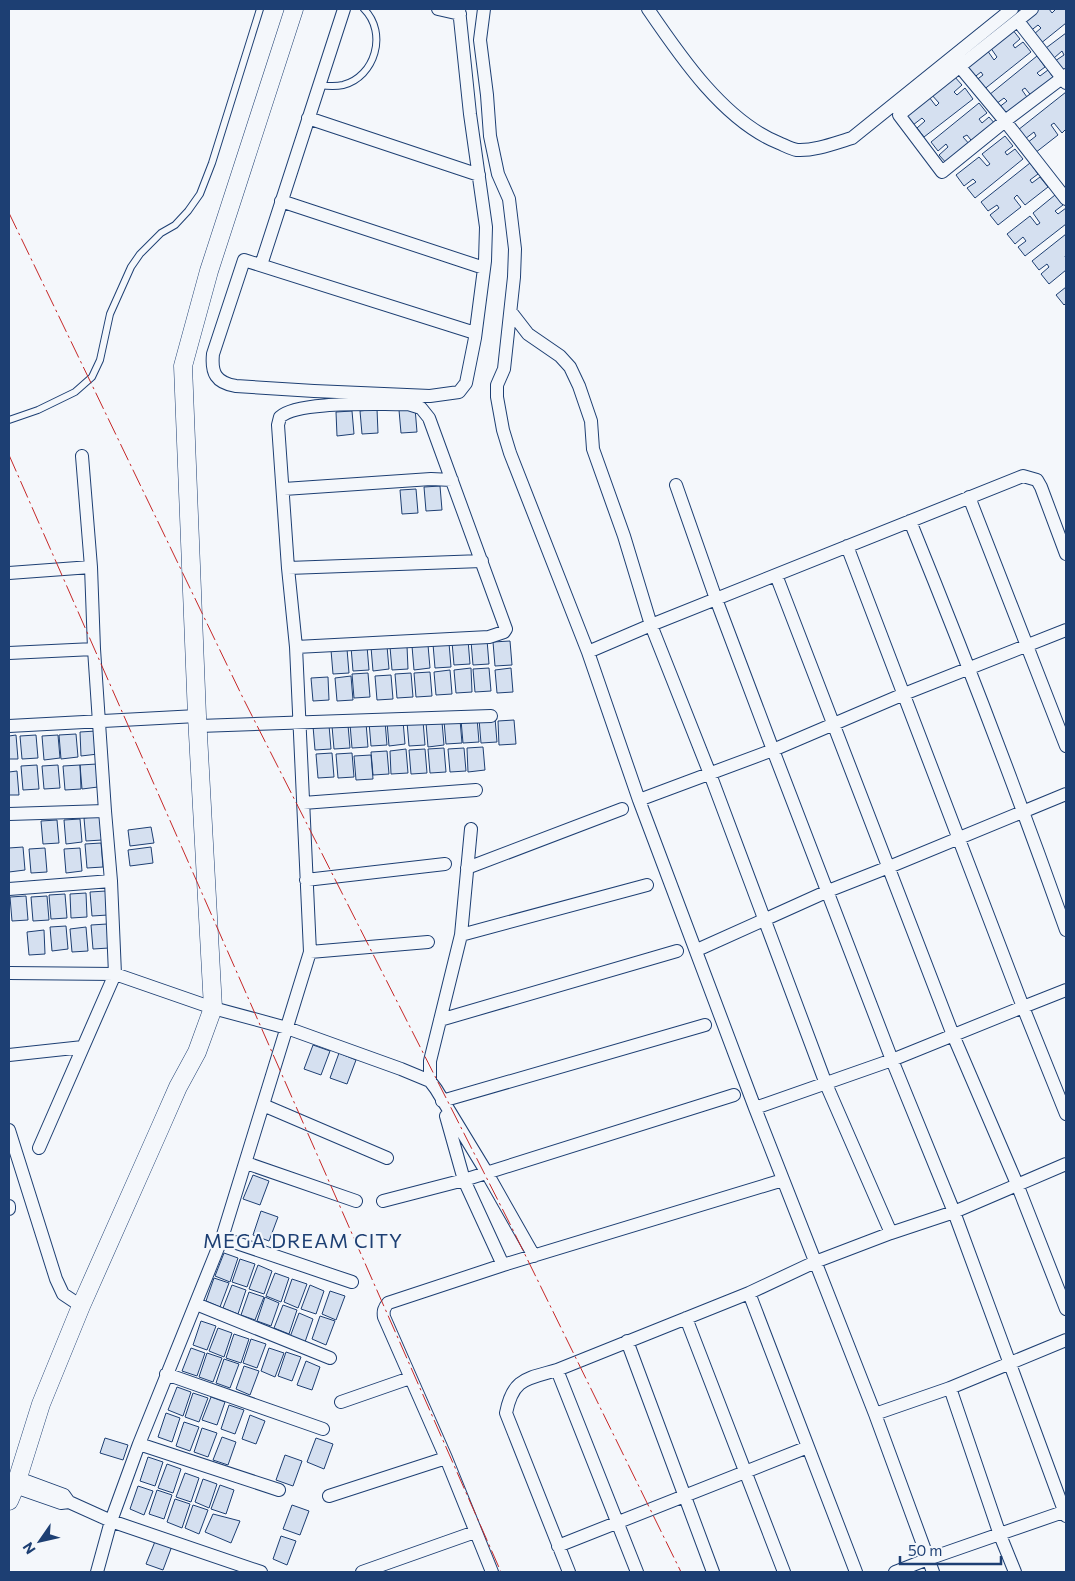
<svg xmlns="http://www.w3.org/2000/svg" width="1075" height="1581" font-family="Commissioner,sans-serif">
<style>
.building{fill:#d5e0f0;stroke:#1d3f73}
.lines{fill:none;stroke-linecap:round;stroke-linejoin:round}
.service-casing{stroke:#1d3f73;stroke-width:8}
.minor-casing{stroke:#1d3f73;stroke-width:14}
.secondary-casing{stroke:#1d3f73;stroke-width:19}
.service{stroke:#f4f7fb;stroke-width:6}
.minor{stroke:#f4f7fb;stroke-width:12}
.secondary{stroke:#f4f7fb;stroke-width:18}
.power{stroke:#c62828;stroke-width:1;stroke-dasharray:18 4 2.5 4;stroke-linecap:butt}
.labels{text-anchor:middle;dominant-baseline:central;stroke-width:4;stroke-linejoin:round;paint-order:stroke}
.neighbourhood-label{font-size:20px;letter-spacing:1px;fill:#1d3f73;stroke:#f4f7fb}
</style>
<rect width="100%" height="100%" fill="#f4f7fb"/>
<path class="building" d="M1038,9h11l3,4 3,-3 -1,-1h12v14l-26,21 -7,-9 8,-7 -3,-3 -9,7 -8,-10z
M1012,29l8,10 -7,6 2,3 8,-6 8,10 -49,39 -7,-10 8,-6 -2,-3 -9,7 -8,-10 23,-19 7,10 3,-3 -7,-10z
M1066,33v36l-3,3 -8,-11 9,-6 -2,-4 -8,7 -8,-10z
M1037,56l8,11 -8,6 3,3 8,-6 7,10 -22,18 -8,-10 -3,2 7,10 -23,18 -8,-10 9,-7 -3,-3 -8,6 -7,-9z
M954,76l8,9 -8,7 3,3 8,-7 8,11 -49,38 -7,-9 8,-7 -3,-3 -9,7 -8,-10 24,-18 7,9 3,-3 -8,-9z
M1066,92v37l-4,4 -8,-10 -3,2 7,10 -23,18 -8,-10 9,-7 -2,-4 -9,7 -7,-9z
M979,103l8,10 -8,6 3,4 7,-6 8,9 -23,18 -7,-9 -4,2 8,9 -23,19 -9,-10 9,-8 -2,-3 -8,7 -7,-9z
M1005,136l8,10 -8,6 2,3 8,-6 8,10 -48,39 -8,-10 9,-6 -3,-3 -9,7 -8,-11 23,-18 8,9 3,-2 -8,-10z
M1030,163l8,11 -8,6 2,3 8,-6 8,10 -23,18 -8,-10 -3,3 7,9 -23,18 -8,-10 9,-7 -2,-3 -9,6 -7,-9z
M1055,195l8,10 -8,6 3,3 8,-6v16l-41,32 -7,-9 8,-6 -3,-4 -8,7 -8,-10 23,-18 7,9 3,-2 -7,-10z
M1066,234v21l-1,1 1,3v11l-17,14 -8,-10 8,-7 -2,-3 -8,6 -7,-9z
M1066,287v16l-2,2 -8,-10z
M415,408l2,24 -16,1 -2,-23z
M377,409l1,24 -16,1 -2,-23z
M352,411l2,23 -17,2 -1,-24z
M440,486l2,24 -16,1 -2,-24z
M416,489l2,24 -16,1 -2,-24z
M468,640l2,24 -16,1 -2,-23z
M487,640l2,24 -16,1 -2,-24z
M510,641l2,24 -17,1 -2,-24z
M449,643l2,24 -16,1 -2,-24z
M428,645l2,23 -16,2 -2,-24z
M367,646l2,24 -16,1 -2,-24z
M387,646l2,23 -16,2 -2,-24z
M407,646l1,23 -16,1 -2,-23z
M347,649l2,24 -16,1 -2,-24z
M471,668l1,24 -16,1 -2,-23z
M489,668l2,23 -16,1 -2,-23z
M511,668l2,24 -16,1 -2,-23z
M450,670l2,24 -16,1 -2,-23z
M430,672l2,24 -16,1 -2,-24z
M368,673l2,24 -16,1 -2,-24z
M411,673l2,24 -16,1 -2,-24z
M391,675l2,24 -16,1 -2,-24z
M351,676l2,24 -16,1 -2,-23z
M328,677l1,23 -16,1 -2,-23z
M477,718l2,24 -16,1 -2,-23z
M495,718l2,24 -16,1 -2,-24z
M460,720l2,23 -16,1 -2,-23z
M514,720l2,24 -17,1 -1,-24z
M385,721l2,24 -16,1 -2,-24z
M403,721l2,23 -16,2 -2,-24z
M423,721l2,24 -16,1 -2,-24z
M442,722l2,23 -16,2 -2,-24z
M366,723l2,24 -16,1 -2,-24z
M329,725l2,24 -16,1 -2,-24z
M348,725l2,23 -16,1 -2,-23z
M96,731l2,23 -17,2 -1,-24z
M76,734l2,23 -17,2 -2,-24z
M16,735l2,24h-9v-23z
M36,735l2,23 -16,1 -2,-23z
M58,735l2,23 -16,2 -2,-24z
M483,747l2,23 -17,2 -1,-24z
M444,748l2,24 -16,1 -2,-24z
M464,748l2,23 -16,1 -2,-23z
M406,749l2,24 -17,1 -1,-23z
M425,749l2,24 -16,1 -2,-24z
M387,751l2,23 -16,1 -2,-23z
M332,753l2,24 -16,1 -2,-24z
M352,753l2,24 -16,1 -2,-24z
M371,755l2,24 -17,1 -2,-24z
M97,764l1,23 -16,2 -2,-24z
M37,765l2,24 -16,1 -2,-24z
M58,765l2,23 -16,1 -2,-23z
M80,765l1,24 -16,1 -2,-24z
M17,771l2,24h-10v-23z
M100,816l2,24 -16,1 -2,-23z
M80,819l2,23 -16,2 -2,-24z
M57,820l2,23 -16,1 -2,-23z
M151,827l3,16 -24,3 -2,-16z
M101,843l2,24 -16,1 -2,-24z
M23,847l2,23 -16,2v-24z
M151,847l2,16 -23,3 -2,-16z
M45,848l2,24 -16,1 -2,-24z
M80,848l2,23 -16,2 -2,-24z
M106,891l2,24 -16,1 -2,-24z
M86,893l1,24 -16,1 -1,-24z
M65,894l2,24 -16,1 -2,-24z
M26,896l2,24 -16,1 -2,-24z
M47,896l2,24 -16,1 -2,-24z
M107,924l2,24 -16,1 -2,-24z
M66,926l2,23 -16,2 -2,-24z
M86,927l2,24 -16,1 -2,-23z
M44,930l1,24 -16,1 -2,-23z
M313,1045l17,6 -9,24 -17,-6z
M339,1053l17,7 -9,24 -17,-6z
M253,1175l16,6 -9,24 -17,-6z
M261,1211l17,6 -9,24 -16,-6z
M224,1253l14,5 -8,24 -15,-6z
M240,1259l15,5 -8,23 -15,-5z
M258,1265l14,6 -8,23 -15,-5z
M275,1273l14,5 -8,24 -15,-6z
M214,1278l15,5 -9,24 -14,-6z
M292,1279l15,5 -9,24 -14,-6z
M232,1285l14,5 -8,24 -15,-6z
M310,1285l14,6 -8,23 -15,-5z
M330,1291l15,5 -9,24 -14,-6z
M249,1292l15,5 -9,23 -14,-5z
M265,1297l14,6 -8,23 -14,-5z
M283,1305l14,5 -8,24 -15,-6z
M299,1313l14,6 -8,23 -15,-5z
M320,1316l15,5 -9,24 -14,-6z
M201,1321l15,5 -9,24 -14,-5z
M218,1328l14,5 -8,24 -15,-6z
M234,1334l15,5 -8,24 -15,-5z
M251,1339l15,5 -9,24 -14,-5z
M191,1348l14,5 -8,23 -15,-5z
M269,1348l15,5 -9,24 -14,-6z
M286,1352l15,5 -9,24 -14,-5z
M207,1353l15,5 -9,24 -14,-5z
M224,1359l15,5 -9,24 -14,-5z
M306,1361l14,6 -8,23 -15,-5z
M244,1366l15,5 -9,24 -14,-6z
M177,1387l14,5 -8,24 -15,-6z
M193,1393l15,5 -9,24 -14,-5z
M211,1397l14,5 -8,23 -15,-5z
M229,1405l15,5 -9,24 -14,-5z
M166,1413l14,5 -8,24 -14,-5z
M250,1415l15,6 -9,23 -14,-5z
M184,1422l15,5 -9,24 -14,-5z
M202,1428l15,5 -9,24 -14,-5z
M222,1437l14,5 -8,23 -15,-5z
M105,1438l23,7 -5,15 -23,-7z
M316,1438l17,6 -9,25 -17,-7z
M285,1455l17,6 -9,25 -17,-6z
M148,1457l15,5 -8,24 -15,-5z
M167,1464l14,5 -8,24 -15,-5z
M185,1473l14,5 -8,24 -15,-5z
M203,1479l14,5 -8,24 -14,-6z
M220,1485l14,5 -8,24 -15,-5z
M138,1486l15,5 -9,24 -14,-6z
M157,1490l15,5 -8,24 -15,-5z
M175,1499l15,5 -8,24 -15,-6z
M193,1505l15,5 -9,24 -14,-6z
M292,1505l17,6 -9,24 -17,-6z
M213,1514l27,7 -9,22 -26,-11z
M281,1536l15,5 -9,24 -14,-6z
M156,1539l16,7 -9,24 -17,-6z"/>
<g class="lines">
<g class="service-casing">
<path id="service" d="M319,85c8,1 15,2 24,0 32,-8 45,-52 21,-76
M9,420l29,-10 37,-18 17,-15 8,-17 10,-46 21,-47 9,-13 21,-21 14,-8 13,-14 12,-17 12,-31 48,-154"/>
</g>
<g class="minor-casing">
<path id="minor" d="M438,9l22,5
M459,9l11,105 16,113 -1,34 -10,77 -9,45 -7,9 -29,4 -116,-5 -78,-5c-20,-3 -25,-13 -23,-32l31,-94 231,73
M484,9l-4,31 7,55 3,41 8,38 11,25 6,50 -1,28 -10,92 -7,16v12l6,33 7,23 78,199 51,148 116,308 120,306 58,158
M648,9c32,47 76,112 131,134 5,2 12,6 18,7 18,1 38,-7 55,-12l160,-129
M1032,9l-133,106 43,57 63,-51 61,-46
M1018,21l48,62
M960,67l45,54 61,78
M308,118l171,57
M281,201l203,67
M261,265l83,-256
M511,312l17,22 32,22 10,11 9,19 12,35 2,28 31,87 27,89 59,149 116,310 65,149
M676,485l40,114 57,151 131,-56 162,-64
M284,489l147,-10 21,1
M969,497l97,249
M910,521c55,135 107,271 156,409
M847,546l176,461 43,-17
M288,568l194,-7
M9,573l82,-6
M776,575l177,460 64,149 49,125
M588,652l63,-27 372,-149 14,4 4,7 25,67
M9,653l85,-4
M9,726l188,-10
M199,726l292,-10
M639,800l134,-50 119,310 62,152 112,304
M303,803l173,-13
M9,814l96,-3
M467,868l155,-59
M306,880l139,-16
M9,889l102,-8
M461,935l186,-50
M697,950l131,-59 61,-24 177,-73
M310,952l118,-10
M9,973l106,1 98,34 74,20 114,41 29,12 6,8 51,84 47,83
M440,1020l237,-69
M9,1055l74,-8
M430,1081v-20l31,-126 10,-106
M442,1101l263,-76
M263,1105l124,53
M755,1108l137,-48 131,-53 43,107
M446,1116l18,64 39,85
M9,1130l47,149 7,15 18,12
M39,1148l76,-174 -4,-93 -6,-70 -11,-162 -3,-82 -9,-111
M246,1163l110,38
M383,1201l81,-21 270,-85
M9,1209v-3
M222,1238l130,44
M749,1293l107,279
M196,1304l134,54
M686,1318l98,254
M627,1341l86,231
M557,1370l80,202
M166,1374l157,55
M950,1388l50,147 15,37
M341,1402l69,-24
M875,1414l75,-26 116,-48
M139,1444l140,46
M18,1478l46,17 5,7 42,19 150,51
M15,1487l46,16 8,-1
M329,1496l117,-38
M558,1546l250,-99
M97,1572l14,-51 28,-77 83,-206 88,-286 -14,-305 -8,-79 -10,-143 2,-8c18,-17 101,-12 128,-13l13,4 8,10 77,211 -2,3 -15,5 -193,10
M362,1572l113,-40
M492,1572l-46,-114 -62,-141c-1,-6 0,-9 4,-14l115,-38 280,-85
M569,1572l-63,-159c7,-35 20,-34 51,-43l192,-77 66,-31 76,-29 63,-21 112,-48
M895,1572l33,-13 138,-48"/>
</g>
<g class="secondary-casing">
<path id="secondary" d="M9,1501l6,-14 26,-83 40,-98 79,-178 18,-41 19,-35 16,-44 -16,-292 -14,-350 26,-95 85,-262"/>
</g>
<use href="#service" class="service"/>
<use href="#minor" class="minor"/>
<use href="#secondary" class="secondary"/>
<path class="power" d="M9,213l234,485 267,526 171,348
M9,455l492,1117"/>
</g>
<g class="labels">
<g class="neighbourhood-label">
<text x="303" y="1240">MEGA DREAM CITY</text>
</g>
</g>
<rect width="1075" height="1581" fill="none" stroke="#1d3f73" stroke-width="20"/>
<g transform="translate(40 1541) rotate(236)" stroke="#f4f7fb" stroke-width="4" paint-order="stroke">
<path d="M0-4L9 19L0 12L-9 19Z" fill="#1d3f73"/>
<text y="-8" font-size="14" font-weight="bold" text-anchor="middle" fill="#1d3f73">N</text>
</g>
<path d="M900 1556v8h101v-8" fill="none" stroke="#1d3f73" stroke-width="2.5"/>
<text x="908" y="1556" font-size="15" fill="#1d3f73" stroke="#f4f7fb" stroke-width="4" paint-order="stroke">50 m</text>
</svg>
